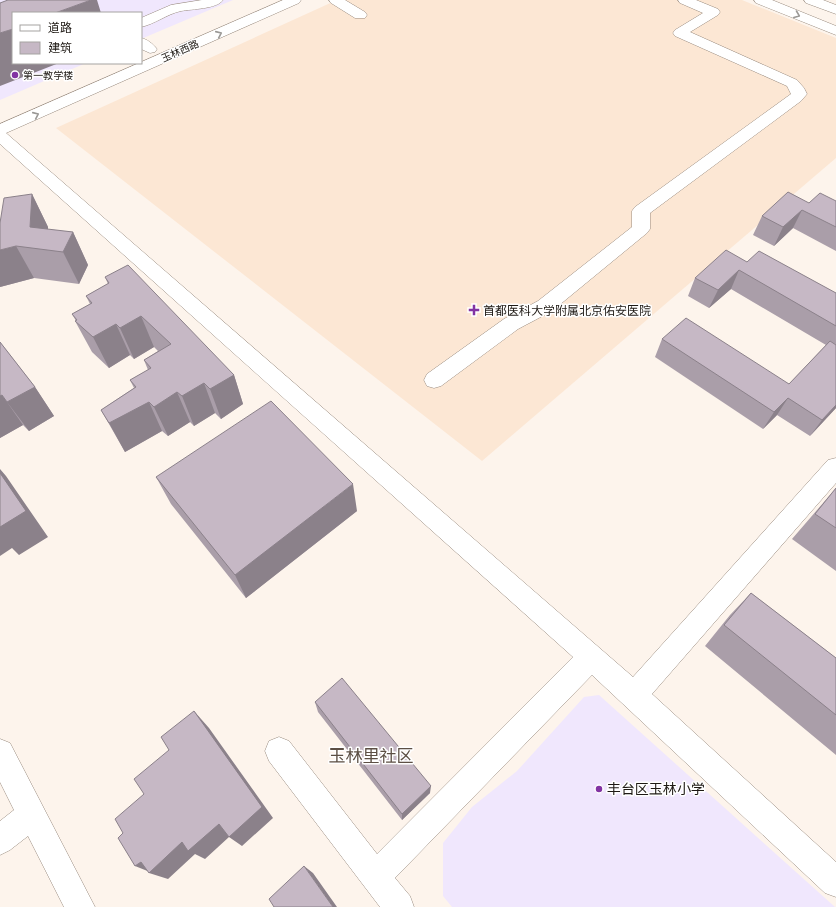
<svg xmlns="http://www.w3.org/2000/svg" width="836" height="907" font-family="Quicksand,'Noto Sans SC',sans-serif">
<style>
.built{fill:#fce7d4}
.education{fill:#f0e7fd}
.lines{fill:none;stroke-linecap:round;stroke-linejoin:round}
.minor-casing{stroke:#988a7e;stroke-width:1}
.minor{fill:#fff;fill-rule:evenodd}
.wall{fill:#aa9ea9}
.shaded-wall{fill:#8b818a}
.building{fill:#c6b8c5;stroke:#8b818a}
.oneway{stroke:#9a9895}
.poi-dot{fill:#8233a3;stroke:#fff;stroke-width:1.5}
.labels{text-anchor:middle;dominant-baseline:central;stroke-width:3;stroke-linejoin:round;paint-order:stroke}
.far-street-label{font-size:10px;fill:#1e1914;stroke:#fff}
.far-poi-label{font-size:10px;fill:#1e1914;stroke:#fff;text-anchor:start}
.poi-label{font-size:12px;fill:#1e1914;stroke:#fff;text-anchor:start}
.near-poi-label{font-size:14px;fill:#1e1914;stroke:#fff;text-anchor:start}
.near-quarter-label{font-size:17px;fill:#5c4f44;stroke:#fff}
</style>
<rect width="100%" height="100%" fill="#fdf4ec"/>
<path class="built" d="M337,0h405l94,38v120l-354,303 -426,-333z"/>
<path class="education" d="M0,0h233l-92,39v-26h-128v50h73l-86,37z
M599,695l236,212h-383l-9,-11v-53l29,-36 45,-36 67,-74z"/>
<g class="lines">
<g class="minor-casing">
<path id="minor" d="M202,0h21c-6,9 -31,9 -42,11 -14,3 -26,13 -40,16v-9l30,-13z
M283,0h18l-2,3 -293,130 627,544 195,-217 8,-2v25l-184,211 184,168v35l-11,-4 -233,-218 -197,203 15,18 4,11h-34l-111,-146 -4,-10 4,-10 10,-4 10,4 88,113 196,-197 -573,-513v-20z
M329,0h16l20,12 2,3 -2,3h-10l-24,-15z
M678,0h18l22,9 2,3 -2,3 -28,17 107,48 7,8 3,6 -6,7 -151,112v16l-3,4 -95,78 -34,18 -77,57 -7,2 -7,-2 -3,-6 3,-6 77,-55 34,-18 94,-74v-16l3,-4 156,-113 -4,-8 -112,-50 -2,-3 2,-3 28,-17 -23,-10z
M754,0h18l64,26v9l-80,-32z
M804,0h19l13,5v9l-30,-11z
M141,38c6,1 12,6 16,11l-2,3 -5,1 -9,-4z
M0,739l10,4 85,164h-31l-36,-71 -18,14 -10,5v-34l14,-11 -14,-28z"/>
</g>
<use href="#minor" class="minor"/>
</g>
<path class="wall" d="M32,194l16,33v3l25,2 15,33 -9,19 -45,-6 -34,9z
M836,201v50l-43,-23 -19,18 -21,-11 9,-19 47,-13z
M747,262l89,31v115l-26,28 -33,-21 -14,14 -108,-72 7,-18 127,45 37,-39 -95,-56 -22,19 -21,-12 7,-18z
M105,277l129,98 9,29 -22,15 -6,-6 -21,13 -4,-4 -22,14 -6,-5 -37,21 -24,-42 33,-22 -4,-8 18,-10 -4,-10 14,-9 -4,-4 -20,12 -4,-4 -21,13 -17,-16 -17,-31h1l-4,-7 18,-10 -4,-8 22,-12z
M0,342l35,45 19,29 -25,15 -6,-6 -23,13z
M156,477l201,34 -111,87 -75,-94z
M836,488v83l-44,-32z
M751,593l85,65v97l-131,-109 25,-31z
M315,702l115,91 -28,27 -84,-108z"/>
<path class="shaded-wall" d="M91,0h6l4,13h-46z
M13,29v34h46l-59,23v-53z
M32,194l16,33 -1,23 -17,-23z
M802,210l-9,18 -19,18 9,-19z
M73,232l15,33 -9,19 -16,-32z
M16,246l18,32 -34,9v-37z
M739,270l-8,19 -22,19 9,-18z
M141,316l13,31 -20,12 -14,-31z
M116,324l14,31 -21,13 -16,-31z
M234,375l9,29 -22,15 -11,-30z
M204,383l11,30 -21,13 -12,-30z
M35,387l19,29 -25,15 -22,-29z
M177,392l13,30 -22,14 -14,-29z
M2,395l21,30 -23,13v-42z
M788,398l-11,17 -14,14 11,-17z
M149,402l13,29 -37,21 -16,-29z
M836,405v3l-26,28 12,-16z
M0,469l6,7 42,61 -29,18 -7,-7 -12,8z
M353,484l4,27 -111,87 -11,-23z
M194,711l15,17 64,90 -31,28 -13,-9 -24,22 -10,-5 -27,25 -19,-6 1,-1 -15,-6z
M431,786l-1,7 -28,27v-6z
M304,866l9,7 24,34h-4z"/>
<path class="building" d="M8,0h83l-36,13h-42v16l-13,4v-30z
M788,192l21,11 11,-10 16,8v26l-34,-17 -19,17 -21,-11z
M32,194l-2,33 43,5 -10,20 -47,-6 -16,4v-27l4,-25z
M726,250l21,12 12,-11 77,42v33l-97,-56 -21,20 -23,-12z
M128,265l106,110 -24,14 -6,-6 -22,13 -5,-4 -23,15 -5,-5 -40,21 -8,-13 35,-23 -6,-7 21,-12 -7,-8 27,-16 -30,-28 -21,12 -4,-4 -23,13 -18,-16 2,-1 -5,-6 20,-11 -6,-7 23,-13 -4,-6z
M686,318l103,66 41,-43 6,4v60l-14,15 -34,-22 -14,14 -112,-73z
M0,342l35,45 -28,15 -5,-7 -2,1z
M271,401l82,83 -118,91 -79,-98z
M0,473l26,38 -26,16z
M836,488v40l-21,-14z
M751,593l85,65v57l-112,-90z
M342,678l89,108 -29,28 -87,-112z
M194,711l68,96 -33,30 -10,-13 -31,27 -6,-9 -33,31 -8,-11 -6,4 -17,-28 5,-5 -8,-14 29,-25 -10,-15 35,-29 -8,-13z
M304,866l29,41h-59l-5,-8z"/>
<defs><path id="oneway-chevron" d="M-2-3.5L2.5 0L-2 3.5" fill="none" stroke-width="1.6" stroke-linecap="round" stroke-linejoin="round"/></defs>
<g class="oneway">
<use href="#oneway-chevron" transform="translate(797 15) rotate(22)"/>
<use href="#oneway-chevron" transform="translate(219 34) rotate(-24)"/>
<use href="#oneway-chevron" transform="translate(36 115) rotate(-24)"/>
</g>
<g class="poi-dot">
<circle cx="15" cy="75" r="4"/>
<path d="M472 304h4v4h4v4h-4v4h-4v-4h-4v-4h4z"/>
<circle cx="599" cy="789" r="4"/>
</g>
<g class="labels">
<g class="far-street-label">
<text transform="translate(180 51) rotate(-24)">玉林西路</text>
</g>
<g class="far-poi-label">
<text x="23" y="75">第一教学楼</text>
</g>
<g class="poi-label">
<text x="483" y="310">首都医科大学附属北京佑安医院</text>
</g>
<g class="near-poi-label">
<text x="607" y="789">丰台区玉林小学</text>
</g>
<g class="near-quarter-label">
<text x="371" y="755">玉林里社区</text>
</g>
</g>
<rect x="12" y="12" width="130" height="52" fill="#ffffff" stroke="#a5a3a1"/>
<rect x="20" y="25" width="20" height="6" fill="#ffffff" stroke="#a5a3a1"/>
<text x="48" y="32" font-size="12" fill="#1e1914">道路</text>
<rect x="20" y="42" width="20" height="12" fill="#c6b8c5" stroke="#a5a3a1"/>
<text x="48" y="52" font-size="12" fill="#1e1914">建筑</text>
</svg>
